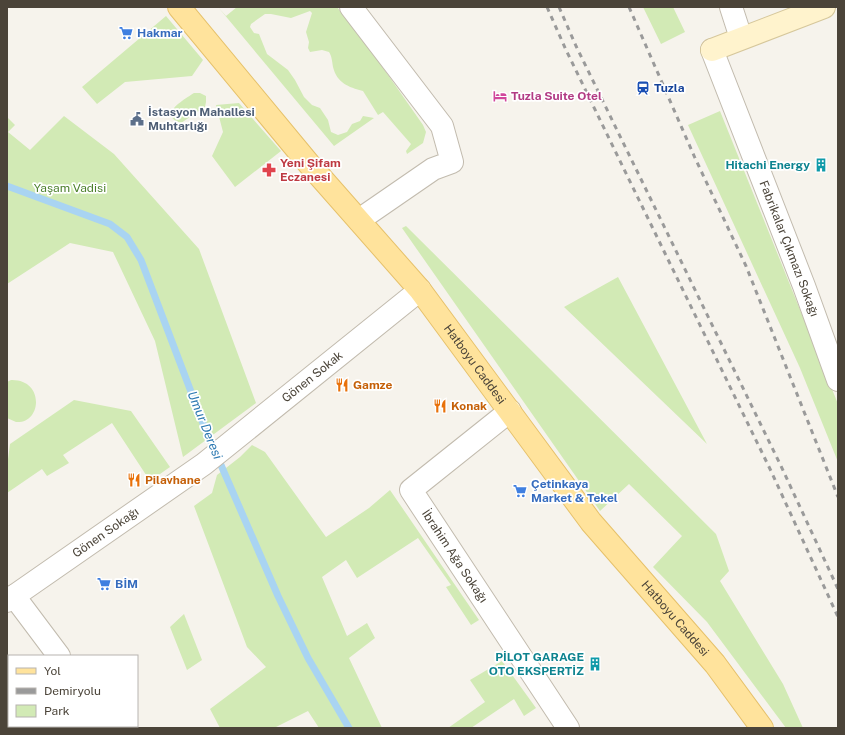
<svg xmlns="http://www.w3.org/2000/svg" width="845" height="735" font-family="'Public Sans',sans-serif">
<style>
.green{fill:#d2eab5}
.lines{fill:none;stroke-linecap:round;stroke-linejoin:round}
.stream{stroke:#a9d4f2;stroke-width:7}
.street-casing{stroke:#c2bbae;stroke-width:24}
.secondary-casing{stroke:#d6c79b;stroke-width:24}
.primary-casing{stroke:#e6c16a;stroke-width:24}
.street{stroke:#fff;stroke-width:22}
.secondary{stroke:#fff3cd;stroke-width:22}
.primary{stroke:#ffe39c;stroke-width:22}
.rail{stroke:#9a9a9a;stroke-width:3;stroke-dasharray:5 5;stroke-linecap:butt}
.labels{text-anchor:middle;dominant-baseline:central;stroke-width:3.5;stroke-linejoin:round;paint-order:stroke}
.shop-label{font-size:12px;font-weight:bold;fill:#366cbe;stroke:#fff;text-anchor:start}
.transit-label{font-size:12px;font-weight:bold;fill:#164399;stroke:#fff;text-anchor:start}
.hotel-label{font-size:12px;font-weight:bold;fill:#b23c85;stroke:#fff;text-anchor:start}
.service-label{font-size:12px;font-weight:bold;fill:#4e5e75;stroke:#fff;text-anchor:start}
.health-label{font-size:12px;font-weight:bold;fill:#be3a42;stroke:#fff;text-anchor:start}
.culture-label{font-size:12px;font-weight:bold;fill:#0d838f;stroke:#fff;text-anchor:end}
.park-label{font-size:12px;fill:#4a7f2a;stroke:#fff}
.street-label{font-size:12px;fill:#4b4439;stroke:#fff}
.food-label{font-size:12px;font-weight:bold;fill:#c56008;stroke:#fff;text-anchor:start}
.water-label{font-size:13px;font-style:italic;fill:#2e7ab2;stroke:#fff}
</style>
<rect width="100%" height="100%" fill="#f6f3ec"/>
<path class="green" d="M218,7l8,9 11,-9h100l28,35 58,83 3,7 -3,11 -16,11 -1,-3 5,-7 -28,-32 -5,3 -15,-24c-15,-4 -26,-8 -30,-24 -1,-6 -1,-10 -4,-15l-7,-2 -12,2 -2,-4 1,-6 -3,-10 6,-19 -2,-2 -19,7 -20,-4h-6l-14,10 -1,3 4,6 5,1 8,20 21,16 7,10 9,17 8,8 8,3 8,12 3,12 7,3 9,-3 5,-8 8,-3 3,-5 11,2 -40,28z
M643,7h30l12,25 -24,12z
M166,16l37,44 -11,16 -67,6 -28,22 -15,-17z
M194,93h6l6,3v6l-1,5 -24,16c-25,-8 4,-24 13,-30z
M239,103l42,48 -46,36 -23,-31 11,-24 -7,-27z
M720,111l118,293v58l-38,-94 -112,-243z
M64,116l50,38 85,95 57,154 -73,54 -28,-116 -42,-89 -43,-9 -63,41v-167l8,8 -7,7 22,18z
M406,226l310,308 13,37 -9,10 63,103 20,44h-17l-79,-106 -54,-55 29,-31 -53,-52 -29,27 -198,-283z
M618,277l89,167 -143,-137z
M11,380c34,-1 31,44 5,42 -3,-1 -6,-3 -9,-4v-36z
M74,400l57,11 39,56 -20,14 -38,-58 -49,32 6,8 -22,13 -5,-7 -35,24v-26l3,-23z
M252,445l13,7 61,85 43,-29 21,-18 89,130 -8,5 -25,-38 5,-2 -33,-47 -61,40 -11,-18 -24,17 25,59 20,-13 8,15 -26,20 33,70h-63l-11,-17 -34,17h-54l-10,-19 56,-42 -19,-20 -53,-141 18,-13 5,-18 23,-18z
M184,614l18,46 -15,10 -17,-43z
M502,661l34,47 -12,8 -10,-17 -43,29h-23l37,-26 -15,-22z"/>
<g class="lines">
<path class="stream" d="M7,186l103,38 17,13 14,23 63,166 74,170 30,62 41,70"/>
<g class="street-casing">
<g id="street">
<path d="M351,7l91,119 10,36 -19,7 -74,51"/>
<path d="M731,7l10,31"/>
<path id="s1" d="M712,50l92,236 34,94"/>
<path id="s2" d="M510,411l-99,79 157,238"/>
<path d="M14,596l45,60"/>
<path id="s3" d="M7,601l197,-137 216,-174"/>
<path d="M113,726l1,2"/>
</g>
</g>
<g class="secondary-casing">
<path id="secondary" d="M712,50l112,-43"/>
</g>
<g class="primary-casing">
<g id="primary">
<path id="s4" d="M179,7l130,157 111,126 171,232 124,142 47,64"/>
</g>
</g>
<use href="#street" class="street"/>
<use href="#secondary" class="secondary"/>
<use href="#primary" class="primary"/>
<path class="rail" d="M547,7l19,43 205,421 67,146
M559,7l17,39 205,420 57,123
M629,7l66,151 51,108 92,231"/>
</g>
<defs>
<g id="supermarket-bare" transform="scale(1.08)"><path d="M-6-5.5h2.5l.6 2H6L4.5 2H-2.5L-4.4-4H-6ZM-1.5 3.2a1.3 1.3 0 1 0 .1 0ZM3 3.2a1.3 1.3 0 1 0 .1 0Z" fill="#3f7fe0" stroke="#fff" stroke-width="2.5" paint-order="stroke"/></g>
<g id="station-bare" transform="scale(1.08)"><path d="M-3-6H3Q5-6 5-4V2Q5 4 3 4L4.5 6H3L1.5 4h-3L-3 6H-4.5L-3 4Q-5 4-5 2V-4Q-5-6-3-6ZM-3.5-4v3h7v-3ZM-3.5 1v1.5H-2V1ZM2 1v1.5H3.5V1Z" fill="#1a4fb4" stroke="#fff" stroke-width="2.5" paint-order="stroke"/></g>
<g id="hotel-bare" transform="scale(1.08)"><path d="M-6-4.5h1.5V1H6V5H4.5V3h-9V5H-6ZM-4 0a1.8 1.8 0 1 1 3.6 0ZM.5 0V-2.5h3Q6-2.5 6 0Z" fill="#d1479c" stroke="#fff" stroke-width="2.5" paint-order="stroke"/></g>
<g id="civic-bare" transform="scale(1.08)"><path d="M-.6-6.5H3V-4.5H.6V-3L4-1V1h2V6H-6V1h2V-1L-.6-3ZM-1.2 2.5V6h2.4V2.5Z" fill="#5c6f8a" stroke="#fff" stroke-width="2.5" paint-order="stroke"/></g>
<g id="building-bare" transform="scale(1.08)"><path d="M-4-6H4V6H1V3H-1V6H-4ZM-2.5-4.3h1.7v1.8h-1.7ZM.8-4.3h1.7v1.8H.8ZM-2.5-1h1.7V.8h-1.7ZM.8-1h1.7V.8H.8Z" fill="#0f9aa8" stroke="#fff" stroke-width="2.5" paint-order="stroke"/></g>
<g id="pharmacy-bare" transform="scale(1.08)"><path d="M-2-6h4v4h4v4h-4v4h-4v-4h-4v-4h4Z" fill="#e0444e" stroke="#fff" stroke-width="2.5" paint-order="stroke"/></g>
<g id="restaurant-bare" transform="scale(1.08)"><path d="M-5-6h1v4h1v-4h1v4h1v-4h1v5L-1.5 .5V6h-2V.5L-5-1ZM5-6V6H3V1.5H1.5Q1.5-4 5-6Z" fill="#e8710a" stroke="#fff" stroke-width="2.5" paint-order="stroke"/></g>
</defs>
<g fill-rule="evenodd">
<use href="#supermarket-bare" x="126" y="33"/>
<use href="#station-bare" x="643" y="88"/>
<use href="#hotel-bare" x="500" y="96"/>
<use href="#civic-bare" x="137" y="119"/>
<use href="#building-bare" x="821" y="165"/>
<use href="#pharmacy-bare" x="269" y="170"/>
<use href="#restaurant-bare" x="342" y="385"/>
<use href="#restaurant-bare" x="440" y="406"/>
<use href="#restaurant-bare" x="134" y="480"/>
<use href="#supermarket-bare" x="520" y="491"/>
<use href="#supermarket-bare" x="104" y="584"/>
<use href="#building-bare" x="595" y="664"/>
</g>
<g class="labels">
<g class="shop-label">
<text x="137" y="33">Hakmar</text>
<text x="531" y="484">Çetinkaya<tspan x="531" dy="14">Market &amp; Tekel</tspan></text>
<text x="115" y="584">BİM</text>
</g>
<g class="transit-label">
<text x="654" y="88">Tuzla</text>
</g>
<g class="hotel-label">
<text x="511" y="96">Tuzla Suite Otel</text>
</g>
<g class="service-label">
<text x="148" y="112">İstasyon Mahallesi<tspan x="148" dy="14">Muhtarlığı</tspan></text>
</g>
<g class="health-label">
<text x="280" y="163">Yeni Şifam<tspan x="280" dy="14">Eczanesi</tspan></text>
</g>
<g class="culture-label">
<text x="810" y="165">Hitachi Energy</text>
<text x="584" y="657">PİLOT GARAGE<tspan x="584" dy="14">OTO EKSPERTİZ</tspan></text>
</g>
<g class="park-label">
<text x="70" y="188">Yaşam Vadisi</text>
</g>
<g class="street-label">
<text stroke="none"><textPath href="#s1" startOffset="213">Fabrikalar Çıkmazı Sokağı</textPath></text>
<text stroke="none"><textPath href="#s4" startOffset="464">Hatboyu Caddesi</textPath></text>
<text stroke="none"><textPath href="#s3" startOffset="379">Gönen Sokak</textPath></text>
<text stroke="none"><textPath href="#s3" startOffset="120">Gönen Sokağı</textPath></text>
<text stroke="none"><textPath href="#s2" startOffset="206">İbrahim Ağa Sokağı</textPath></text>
<text stroke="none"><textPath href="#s4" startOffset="788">Hatboyu Caddesi</textPath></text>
</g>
<g class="food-label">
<text x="353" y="385">Gamze</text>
<text x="451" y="406">Konak</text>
<text x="145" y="480">Pilavhane</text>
</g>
<g class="water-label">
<text transform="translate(205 425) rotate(68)">Umur Deresi</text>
</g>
</g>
<rect width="845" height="735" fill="none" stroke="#4b4439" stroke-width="16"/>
<rect x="8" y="655" width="130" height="72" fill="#ffffff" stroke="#b7b4b0"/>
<rect x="16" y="668" width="20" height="6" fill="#ffe39c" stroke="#b7b4b0"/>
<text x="44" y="675" font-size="12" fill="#4b4439">Yol</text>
<rect x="16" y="688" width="20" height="6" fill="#9a9a9a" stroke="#b7b4b0"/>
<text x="44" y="695" font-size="12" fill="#4b4439">Demiryolu</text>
<rect x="16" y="705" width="20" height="12" fill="#d2eab5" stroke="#b7b4b0"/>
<text x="44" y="715" font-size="12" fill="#4b4439">Park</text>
</svg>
